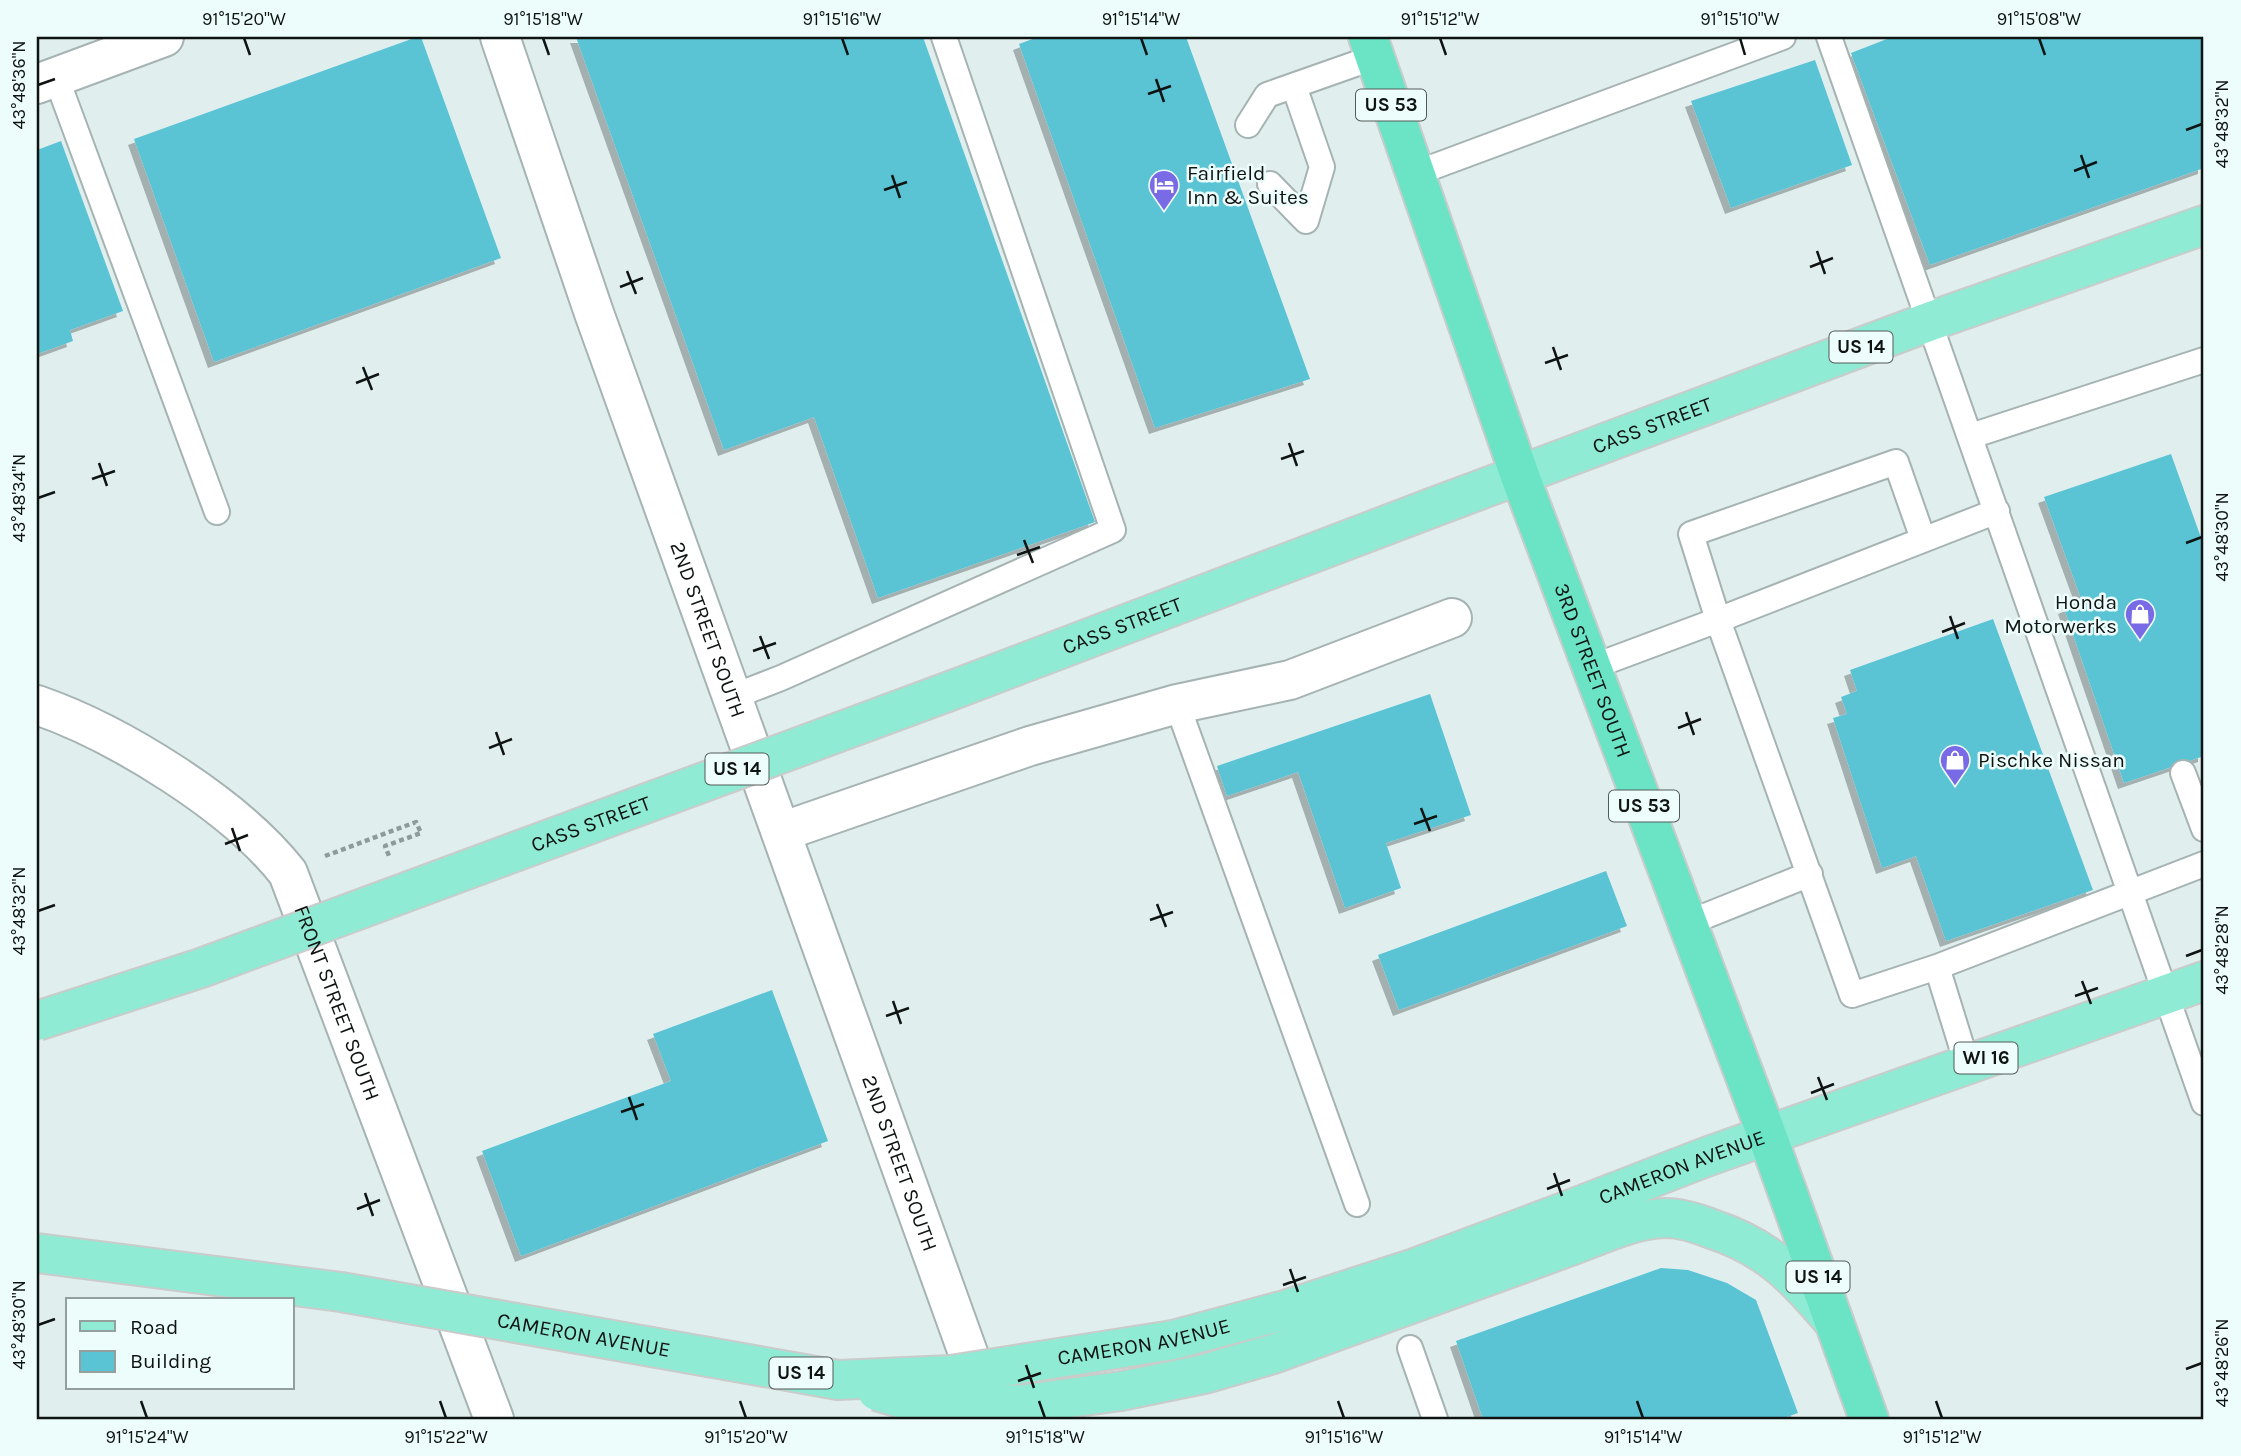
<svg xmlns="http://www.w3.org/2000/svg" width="2241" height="1456" font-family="Karla,sans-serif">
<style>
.building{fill:#5ac3d4;filter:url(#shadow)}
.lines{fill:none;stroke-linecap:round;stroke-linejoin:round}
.service-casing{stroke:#a5b3b2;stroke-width:28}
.minor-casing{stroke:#a5b3b2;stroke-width:42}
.primary-casing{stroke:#cacbcb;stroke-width:42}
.trunk-casing{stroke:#cacbcb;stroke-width:42}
.path{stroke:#8f9b9a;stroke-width:4.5;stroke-dasharray:5 3.5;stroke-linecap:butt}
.service{stroke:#fff;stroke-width:24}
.minor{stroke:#fff;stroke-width:38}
.primary{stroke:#90ebd4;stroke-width:38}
.trunk{stroke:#6be4c6;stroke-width:38}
.primary-bridge-casing{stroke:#cacbcb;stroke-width:42;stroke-linecap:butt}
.primary-bridge{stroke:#90ebd4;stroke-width:38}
.ticks{fill:none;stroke:#0f1413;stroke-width:2.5}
.labels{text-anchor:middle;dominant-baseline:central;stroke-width:5;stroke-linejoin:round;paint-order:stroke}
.shield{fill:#edfdfb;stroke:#525a59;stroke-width:2}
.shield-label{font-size:19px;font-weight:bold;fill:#0f1413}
.poi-label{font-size:21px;fill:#0f1413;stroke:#edfdfb;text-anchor:start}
.street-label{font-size:21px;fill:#0f1413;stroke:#edfdfb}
.neatline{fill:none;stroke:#0f1413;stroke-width:2.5}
.ticks-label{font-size:18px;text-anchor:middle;fill:#0f1413}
</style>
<defs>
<filter id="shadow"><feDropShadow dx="-6" dy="6" stdDeviation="0" flood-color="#0004"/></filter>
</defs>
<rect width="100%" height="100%" fill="#e0efee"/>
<path class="building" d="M417,37h4l80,221 -287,104 -80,-223z
M576,37h347l172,485 -217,76 -64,-181 -90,33z
M1038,37h148l124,342 -155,49 -136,-384z
M1892,37h308l4,12v119l-274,97 -79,-212z
M1815,60l37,105 -121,43 -40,-107z
M61,141l62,170 -53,19 3,11 -36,13v-204z
M2171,454l33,92v210l-80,27 -60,-175 18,-7 -38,-104z
M1993,619l100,271 -147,51 -30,-85 -34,12 -49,-150 14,-4 -6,-17 16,-6 -7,-21z
M1430,694l41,121 -85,28 15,45 -56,20 -47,-136 -71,24 -10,-30z
M1606,871l21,55 -228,84 -21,-55z
M772,990l56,151 -307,115 -39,-105 189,-70 -18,-47z
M1661,1268l27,2 39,13 29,17 42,113 -17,6h-298l-27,-78z"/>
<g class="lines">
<g class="service-casing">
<path id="service" d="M1829,37l375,1066
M56,77l161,435
M1248,125l19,-30 108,-38
M1414,174l369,-137
M1270,184l36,37 16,-54 -28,-81
M1971,436l233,-76
M1997,511l-279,109 134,375 85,-28 267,-103
M1592,667l126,-47 -27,-86 205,-72 27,77
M732,697l49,-19 332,-148 -169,-493
M1177,704l180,500
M2183,773l21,56
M1688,923l122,-49
M1937,967l30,97
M1410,1348l25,71"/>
</g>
<g class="minor-casing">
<g id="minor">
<path id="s1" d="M500,37l94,276 392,1090"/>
<path d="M37,84l127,-47"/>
<path id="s2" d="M37,705c81,28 198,100 251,168l206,546"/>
<path d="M781,832l249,-86 147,-42 113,-24 162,-62"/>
</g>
</g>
<g class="primary-casing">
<g id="primary">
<path id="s3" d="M1434,507l497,-186 273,-96"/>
<path id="s4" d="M1551,1217l155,-60 498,-176"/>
<path d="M1562,1249c32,-11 68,-30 103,-31 16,0 32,5 47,11 58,19 83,48 122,93"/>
</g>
</g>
<g class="trunk-casing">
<g id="trunk">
<path id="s5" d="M1368,37l152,439 247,659 102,284"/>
</g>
</g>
<path class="path" d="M325,856l91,-34 5,11 -36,13 4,10"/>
<use href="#service" class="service"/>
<use href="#minor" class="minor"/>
<use href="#primary" class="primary"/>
<use href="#trunk" class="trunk"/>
<g class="primary-bridge-casing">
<g id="primary-bridge">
<path id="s6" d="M37,1021l164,-53 749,-277 484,-184"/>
<path id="s7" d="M37,1253l304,39 497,88 113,-5 222,-35 112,-30 130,-42 136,-51"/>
<path d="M877,1391l37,11 53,4 58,-2 96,-13 83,-17 69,-20 289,-105"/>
</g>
</g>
<use href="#primary-bridge" class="primary-bridge"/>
</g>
<path class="ticks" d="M244,38l6,17M543,38l6,17M842,38l6,17M1141,38l6,17M1440,38l6,17M1740,38l5,17M2039,38l6,17M1156,79l8,23M38,85l17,-6M1148,94l23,-8M2186,130l16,-6M2081,155l8,23M2074,171l23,-9M892,175l8,23M884,190l23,-8M1817,251l8,23M1810,267l23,-9M627,271l9,23M620,287l23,-9M1553,347l8,23M1545,363l23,-8M363,367l9,23M356,383l23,-9M1289,443l8,23M1281,459l23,-8M99,463l8,23M92,479l23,-8M38,498l17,-6M1024,540l9,23M2186,543l16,-6M1017,555l23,-8M1950,616l8,23M1942,632l23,-9M760,636l9,23M753,651l23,-8M1686,712l8,23M1678,728l23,-9M496,732l8,23M489,748l23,-9M1421,808l9,23M1414,824l23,-8M232,828l8,23M225,844l23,-9M1157,904l9,23M38,911l17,-6M1150,920l23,-8M2186,956l16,-6M2082,981l9,23M2075,996l23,-8M893,1001l8,23M886,1016l23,-8M1818,1077l9,23M1811,1093l23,-9M629,1097l8,23M621,1112l23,-8M1554,1173l8,23M1547,1189l23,-9M365,1193l8,23M357,1209l23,-9M1290,1269l8,23M1283,1285l23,-8M38,1325l17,-6M1026,1365l8,23M2186,1369l16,-6M1018,1381l23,-8M141,1401l6,17M440,1401l6,17M740,1401l6,17M1039,1401l6,17M1338,1401l6,17M1637,1401l6,17M1936,1401l6,17"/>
<defs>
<g id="hotel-pin" transform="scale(1.575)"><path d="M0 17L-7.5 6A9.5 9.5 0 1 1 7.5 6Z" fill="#796ae5" stroke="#edfdfb"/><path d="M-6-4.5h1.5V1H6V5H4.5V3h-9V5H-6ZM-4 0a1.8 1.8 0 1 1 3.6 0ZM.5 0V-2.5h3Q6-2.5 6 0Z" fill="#fff"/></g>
<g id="shop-pin" transform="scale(1.575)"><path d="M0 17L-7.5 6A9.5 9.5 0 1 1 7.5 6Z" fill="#796ae5" stroke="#edfdfb"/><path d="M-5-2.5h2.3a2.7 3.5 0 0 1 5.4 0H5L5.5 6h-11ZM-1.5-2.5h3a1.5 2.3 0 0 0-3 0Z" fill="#fff"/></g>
</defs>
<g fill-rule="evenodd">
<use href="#hotel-pin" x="1164" y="185"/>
<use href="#shop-pin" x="2140" y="614"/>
<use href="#shop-pin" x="1955" y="760"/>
</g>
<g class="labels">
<g class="shield">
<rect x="1356" y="89.5" width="70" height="31" rx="5"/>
<rect x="1829.5" y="331.5" width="63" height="31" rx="5"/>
<rect x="705.5" y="753.5" width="63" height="31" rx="5"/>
<rect x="1609" y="790.5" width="70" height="31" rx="5"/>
<rect x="1954.5" y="1042.5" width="63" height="31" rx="5"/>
<rect x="1786.5" y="1261.5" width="63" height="31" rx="5"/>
<rect x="769.5" y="1357.5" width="63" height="31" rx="5"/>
</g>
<g class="shield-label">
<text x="1391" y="105">US 53</text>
<text x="1861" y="347">US 14</text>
<text x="737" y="769">US 14</text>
<text x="1644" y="806">US 53</text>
<text x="1986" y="1058">WI 16</text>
<text x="1818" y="1277">US 14</text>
<text x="801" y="1373">US 14</text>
</g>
<g class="poi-label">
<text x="1187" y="173">Fairfield<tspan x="1187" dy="24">Inn &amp; Suites</tspan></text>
<text x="2117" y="602" text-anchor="end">Honda<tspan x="2117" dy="24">Motorwerks</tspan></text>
<text x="1978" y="760">Pischke Nissan</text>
</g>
<g class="street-label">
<text stroke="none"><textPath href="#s3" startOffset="233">CASS STREET</textPath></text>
<text stroke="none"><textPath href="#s6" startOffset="1155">CASS STREET</textPath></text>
<text stroke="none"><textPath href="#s1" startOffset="628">2ND STREET SOUTH</textPath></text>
<text stroke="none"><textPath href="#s5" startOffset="672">3RD STREET SOUTH</textPath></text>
<text stroke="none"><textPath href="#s6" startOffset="588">CASS STREET</textPath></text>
<text stroke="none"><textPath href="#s2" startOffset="444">FRONT STREET SOUTH</textPath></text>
<text stroke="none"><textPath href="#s1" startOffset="1195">2ND STREET SOUTH</textPath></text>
<text stroke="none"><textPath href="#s4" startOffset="140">CAMERON AVENUE</textPath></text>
<text stroke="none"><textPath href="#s7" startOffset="553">CAMERON AVENUE</textPath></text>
<text stroke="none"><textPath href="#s7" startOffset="1120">CAMERON AVENUE</textPath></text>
</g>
</g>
<rect width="2241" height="1456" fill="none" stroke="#edfdfb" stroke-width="77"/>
<rect x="66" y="1298" width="228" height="91" fill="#edfdfb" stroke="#94a09e" stroke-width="2"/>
<rect x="80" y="1321" width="35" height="10" fill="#90ebd4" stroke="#94a09e" stroke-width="2"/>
<text x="130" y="1334" font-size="21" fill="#0f1413">Road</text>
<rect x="80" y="1351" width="35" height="21" fill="#5ac3d4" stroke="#94a09e" stroke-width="2"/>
<text x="130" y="1368" font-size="21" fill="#0f1413">Building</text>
<rect x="38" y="38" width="2164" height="1380" class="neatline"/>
<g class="ticks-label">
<text x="244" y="25">91°15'20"W</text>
<text x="543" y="25">91°15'18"W</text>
<text x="842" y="25">91°15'16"W</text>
<text x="1141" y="25">91°15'14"W</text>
<text x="1440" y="25">91°15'12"W</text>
<text x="1740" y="25">91°15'10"W</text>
<text x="2039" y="25">91°15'08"W</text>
<text transform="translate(19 85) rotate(-90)" y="6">43°48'36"N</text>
<text transform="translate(2222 124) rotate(-90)" y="6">43°48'32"N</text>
<text transform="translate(19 498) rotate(-90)" y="6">43°48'34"N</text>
<text transform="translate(2222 537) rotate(-90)" y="6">43°48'30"N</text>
<text transform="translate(19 911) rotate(-90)" y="6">43°48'32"N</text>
<text transform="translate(2222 950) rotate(-90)" y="6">43°48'28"N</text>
<text transform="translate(19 1325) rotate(-90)" y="6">43°48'30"N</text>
<text transform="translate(2222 1363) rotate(-90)" y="6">43°48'26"N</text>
<text x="147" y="1443">91°15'24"W</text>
<text x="446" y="1443">91°15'22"W</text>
<text x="746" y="1443">91°15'20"W</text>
<text x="1045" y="1443">91°15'18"W</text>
<text x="1344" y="1443">91°15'16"W</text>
<text x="1643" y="1443">91°15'14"W</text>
<text x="1942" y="1443">91°15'12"W</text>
</g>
</svg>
